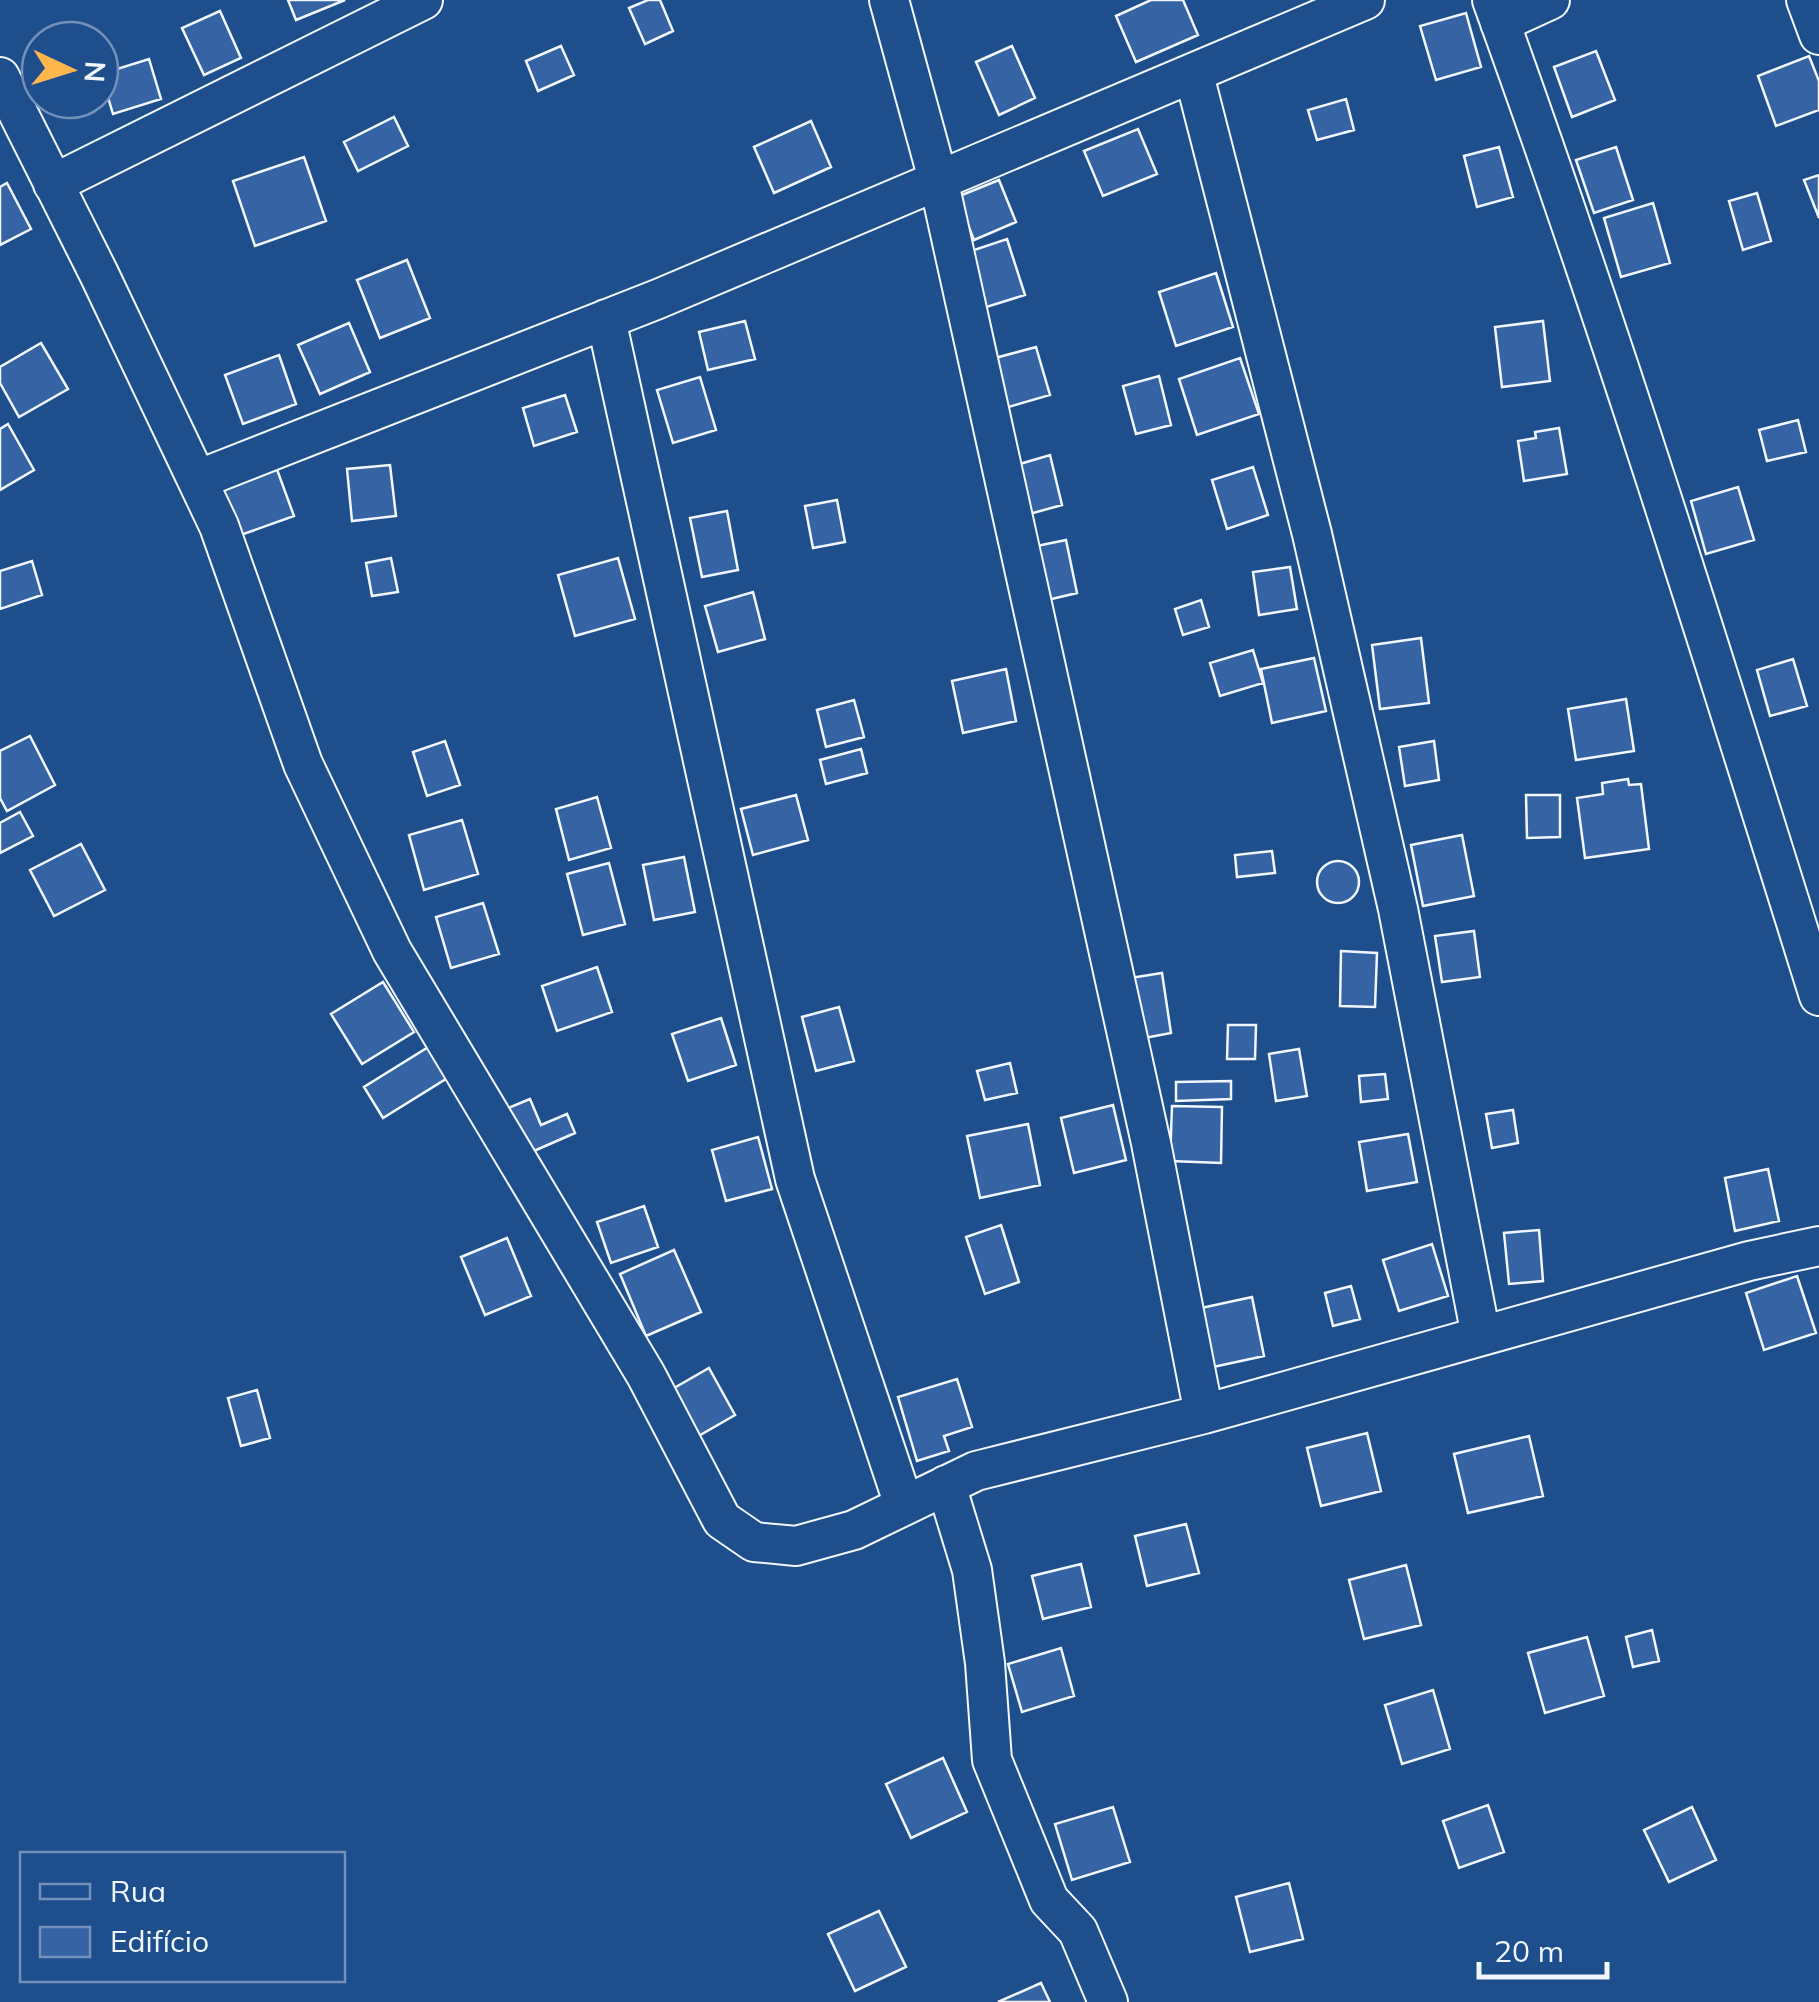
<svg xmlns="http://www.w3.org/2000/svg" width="1819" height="2002" font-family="Mulish,sans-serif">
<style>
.building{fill:#3563a3;stroke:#f2f6ff;stroke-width:2.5}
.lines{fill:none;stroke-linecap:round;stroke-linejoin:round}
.street-casing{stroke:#f2f6ff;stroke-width:42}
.street{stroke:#1f4e8c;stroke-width:38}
</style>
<rect width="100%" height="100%" fill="#1f4e8c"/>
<path class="building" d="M288,0h57l-49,20z
M648,0h12l13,31 -28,13 -16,-36z
M1151,0h32l15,35 -62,27 -20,-46z
M220,11l21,47 -37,17 -22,-47z
M1466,13l15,54 -45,13 -16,-54z
M561,46l13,29 -36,16 -12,-30z
M1012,46l23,52 -36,17 -23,-53z
M1596,51l19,49 -43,17 -18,-50z
M1809,56l10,25v29l-43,16 -18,-50z
M149,59l12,40 -48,15 -12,-40z
M1346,99l8,31 -37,10 -9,-30z
M394,117l14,29 -50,25 -14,-29z
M811,121l20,46 -57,26 -20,-46z
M1138,129l19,45 -54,22 -19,-45z
M1499,147l14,50 -36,10 -13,-51z
M1616,147l17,53 -39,13 -18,-53z
M304,157l22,64 -71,25 -22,-65z
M1819,175v43l-15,-38z
M999,180l17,42 -42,18 -17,-43z
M7,183l24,46 -31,16v-58z
M1757,193l14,48 -28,9 -14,-49z
M1653,203l17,60 -49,14 -17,-59z
M1007,239l18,56 -45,14 -18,-55z
M407,260l23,58 -50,20 -23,-58z
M1216,273l17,54 -57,19 -17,-54z
M745,321l10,38 -47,11 -9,-38z
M1543,321l7,60 -48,6 -7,-60z
M349,323l21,49 -50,22 -22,-49z
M41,343l27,46 -49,28 -19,-34v-16z
M1036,347l14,48 -52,15 -14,-49z
M279,355l17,49 -53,20 -18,-49z
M1240,358l19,56 -62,21 -18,-56z
M1159,376l12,49 -35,9 -13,-48z
M700,377l16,53 -43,13 -16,-53z
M565,395l12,37 -43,14 -11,-38z
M1798,420l8,32 -39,9 -8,-31z
M8,424l26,46 -34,20v-61z
M1559,428l8,46 -43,7 -6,-40 18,-3 -1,-6z
M1050,455l12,50 -36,10 -13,-49z
M275,464l19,52 -56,20 -19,-53z
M390,465l6,51 -44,5 -5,-52z
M1253,467l15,48 -41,14 -15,-49z
M1738,487l16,53 -48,14 -15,-53z
M837,500l8,42 -32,6 -8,-42z
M727,511l11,59 -36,7 -12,-59z
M1066,540l11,53 -38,9 -12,-54z
M391,558l7,34 -26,4 -6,-33z
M618,558l17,61 -60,17 -17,-61z
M32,561l10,34 -42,14v-38z
M1290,567l7,42 -38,6 -6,-43z
M753,592l12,47 -47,13 -13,-46z
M1201,600l8,27 -26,8 -8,-26z
M1421,638l8,65 -49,6 -8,-64z
M1253,650l10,33 -43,13 -10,-33z
M1314,658l12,53 -54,12 -11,-54z
M1793,659l14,47 -37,10 -13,-46z
M1006,669l10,52 -53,12 -11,-52z
M1626,699l8,52 -58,9 -8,-51z
M854,700l10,37 -38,10 -9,-37z
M30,736l25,49 -48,26 -7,-13v-47z
M445,741l15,44 -33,11 -14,-44z
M1434,741l5,39 -34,6 -6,-39z
M861,749l6,24 -41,11 -6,-24z
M1628,779l1,6 12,-1 8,65 -64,9 -8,-60 26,-4 -1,-11z
M796,795l12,45 -55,15 -12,-46z
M1526,795h34v42l-33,1z
M597,797l14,51 -42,12 -13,-51z
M20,812l13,24 -33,17v-30z
M462,820l16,54 -54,16 -15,-55z
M1462,835l12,61 -51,10 -12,-61z
M81,844l24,46 -51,26 -24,-46z
M1272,851l3,22 -38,4 -2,-22z
M684,857l11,55 -41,8 -11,-55z
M1317 882a21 21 0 1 1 42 0a21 21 0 1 1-42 0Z
M609,863l16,61 -42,11 -16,-61z
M483,903l16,51 -48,14 -15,-51z
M1474,931l6,46 -38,5 -7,-46z
M1341,951l36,2 -2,54 -35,-1z
M597,967l15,45 -55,19 -15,-45z
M1162,973l9,60 -37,7 -10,-61z
M383,982l31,50 -52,32 -31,-50z
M839,1007l15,54 -38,10 -14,-54z
M721,1018l15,47 -48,16 -16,-47z
M1228,1025h28l-1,34h-28z
M430,1046l19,31 -66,41 -19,-31z
M1299,1049l8,47 -31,5 -7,-47z
M1010,1063l7,30 -32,7 -8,-29z
M1385,1074l3,25 -27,3 -2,-26z
M1231,1081v18l-55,2v-19z
M530,1099l11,26 26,-11 8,19 -48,21 -21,-45z
M1113,1105l13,55 -52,13 -13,-55z
M1172,1106l50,1 -1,56 -51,-2z
M1513,1110l5,33 -26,5 -6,-34z
M1028,1124l12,61 -60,13 -13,-62z
M1408,1134l9,48 -50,9 -8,-49z
M758,1137l14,52 -46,12 -14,-51z
M1768,1169l11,52 -44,10 -10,-53z
M644,1206l14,41 -47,16 -14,-41z
M1001,1225l18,57 -34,12 -19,-57z
M1539,1230l4,51 -34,3 -5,-51z
M507,1238l24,58 -46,19 -24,-58z
M1432,1244l16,52 -49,15 -16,-51z
M674,1250l27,62 -55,24 -26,-62z
M1797,1276l19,57 -52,17 -18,-57z
M1351,1286l9,33 -27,7 -8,-33z
M1252,1297l12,59 -60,13 -12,-59z
M709,1368l26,47 -40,23 -26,-47z
M957,1379l15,48 -28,9 5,15 -32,10 -19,-64z
M257,1390l13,48 -29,8 -13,-48z
M1367,1433l14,58 -60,15 -14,-58z
M1529,1436l14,60 -75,17 -14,-59z
M1186,1524l13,49 -52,13 -12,-50z
M1081,1564l10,43 -48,12 -11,-43z
M1406,1565l15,60 -57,14 -15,-59z
M1652,1630l7,31 -26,6 -7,-30z
M1587,1637l17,59 -59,17 -17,-60z
M1061,1648l13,48 -52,16 -14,-48z
M1433,1690l17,59 -48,15 -17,-59z
M943,1758l24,54 -56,26 -25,-54z
M1488,1805l16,47 -45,16 -16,-47z
M1113,1807l17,55 -58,18 -17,-56z
M1692,1807l24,53 -47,22 -25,-52z
M1289,1883l14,56 -53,13 -14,-55z
M879,1911l27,56 -51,24 -27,-57z
M1041,1983l9,19h-52z"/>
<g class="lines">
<g class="street-casing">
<path id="street" d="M889,0l50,183 212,960 53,271
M1492,0c119,328 223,663 327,996
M1806,0l13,35
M1500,23l50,-23
M1194,75l118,459 86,375 83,427
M0,77l99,197 120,252 84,238 89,187 254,424 76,145 32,22 42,4 58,-16 122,-59 228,-57 545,-153 70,-15
M53,184l370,-184
M606,319l189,860 109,326
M197,480l461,-181 707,-299
M946,1485l26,85 13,93 7,97 57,140 29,31 30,71"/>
</g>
<use href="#street" class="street"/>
</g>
<rect x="20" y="1852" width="325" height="130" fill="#1f4e8c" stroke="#7391ba" stroke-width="2.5"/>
<rect x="40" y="1884" width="50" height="15" fill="#1f4e8c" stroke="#7391ba" stroke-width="2.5"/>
<text x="110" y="1902" font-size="30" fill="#f2f6ff">Rua</text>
<rect x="40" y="1927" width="50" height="30" fill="#3563a3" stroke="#7391ba" stroke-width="2.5"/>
<text x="110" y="1952" font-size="30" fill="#f2f6ff">Edifício</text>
<g transform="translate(70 70) rotate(94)"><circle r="48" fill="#1f4e8c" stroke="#7391ba" stroke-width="2.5"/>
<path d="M0-8L18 38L0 25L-18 38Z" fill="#ffb74d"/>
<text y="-15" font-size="28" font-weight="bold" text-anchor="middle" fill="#f2f6ff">N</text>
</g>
<path d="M1479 1962v15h128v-15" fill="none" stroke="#f2f6ff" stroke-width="5"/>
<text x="1494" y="1962" font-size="30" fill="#f2f6ff" stroke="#1f4e8c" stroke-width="8" paint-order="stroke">20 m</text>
</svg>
